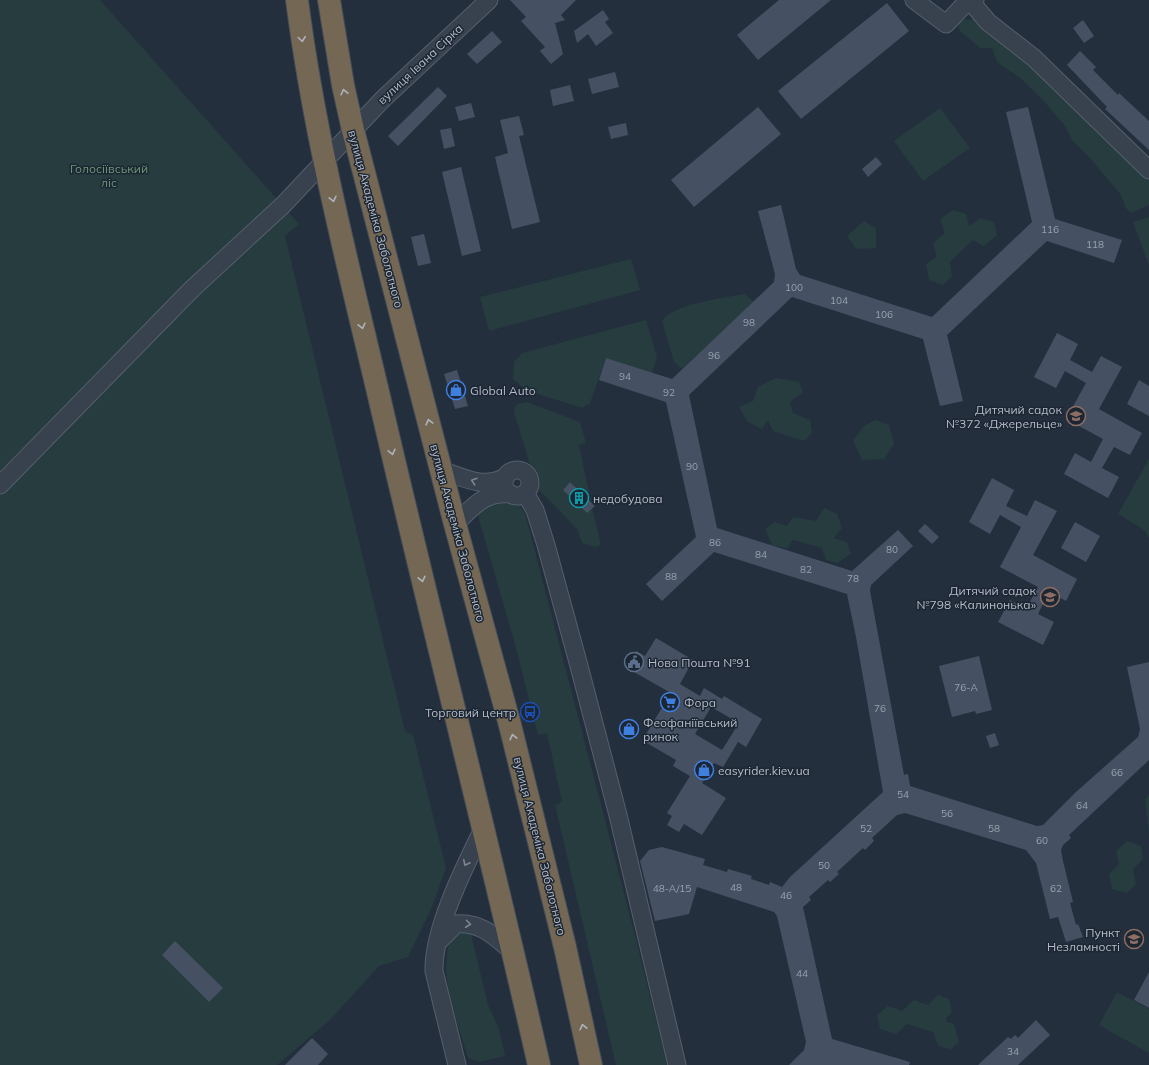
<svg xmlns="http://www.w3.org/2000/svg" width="1149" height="1065" font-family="Mulish,sans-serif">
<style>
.green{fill:#263c3f}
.building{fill:#455162;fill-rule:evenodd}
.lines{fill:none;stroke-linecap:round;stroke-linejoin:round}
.minor-casing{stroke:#565f6c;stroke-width:19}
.highway-casing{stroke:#434c59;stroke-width:24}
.minor{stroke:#38414e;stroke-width:17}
.highway{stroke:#746855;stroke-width:22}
.oneway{stroke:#aeb4bd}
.oneway2{stroke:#7c8592}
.labels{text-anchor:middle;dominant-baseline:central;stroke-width:3;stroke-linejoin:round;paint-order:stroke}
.number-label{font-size:10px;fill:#98a1af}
.street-label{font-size:12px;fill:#b4bcc9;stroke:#1d2633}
.park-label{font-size:12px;fill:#6b9a76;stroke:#1d2633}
.poi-label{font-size:12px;fill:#b4bcc9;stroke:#1d2633;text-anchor:start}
</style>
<rect width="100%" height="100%" fill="#242f3e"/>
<path class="green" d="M0,0h100l199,224 -14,12 120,495 8,4 33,133 -14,39 -24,50 -29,9 -49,54 -53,45h-277z
M963,19l16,1 49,36 121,117v32l-18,8 -5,-5 -5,-13 -31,-37 -17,-17 -8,-15 -23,-27 -23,-22 -22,-15 -5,-14h-12l-20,-17 -3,-7z
M940,108l30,40 -47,33 -29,-40z
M953,210l13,4 3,12 11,-8 14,4 3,13 -13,11 -11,-6 -23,22 2,14 -9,9 -14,-5 -3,-16 11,-7 -4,-14 12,-10 -5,-14z
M1149,217v48l-16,-43z
M864,221l12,7v20l-20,1 -9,-13z
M631,259l9,31 -151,41 -9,-34z
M744,294l10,8 -72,67 -8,-7 -12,-41c10,-17 62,-23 82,-27z
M646,320l11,37 -5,16 -46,-15 -16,45 -8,5 -56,-18 -13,-11 1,-17 8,-9z
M776,378l23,4 4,10 -13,10 3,11 17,7 2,13 -8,8 -31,-10 -5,-11 -6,9 -14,-7 -9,-15 14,-6 5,-14z
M527,402l53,20 6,21 -7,2 12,57 -21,-20 -7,8 24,23 5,-5 9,37 -6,2 -13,-4 -5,-14 -40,-41 -22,-73 -1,-6 3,-5z
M875,420l14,5 5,19 -10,15 -22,1 -9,-19 10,-14z
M1149,459v79l-5,-8 -26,-16z
M512,498l6,6 7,9 109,418 33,134h-51l-61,-260 7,-3 -15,-69 -9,2 -23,-91 -36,-125v-8l3,-6z
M824,508l13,6 5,14 -8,10 13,4 4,12 -14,9 -11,-3 -4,-12 -29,-8 -6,8 -15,-3 -7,-16 10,-7 12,4 6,-9 23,4z
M1149,795v37l-4,-32z
M1127,841l14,5 2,13 -10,10 3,15 -9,9 -15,-4 -3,-15 10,-10 -3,-13z
M470,930l18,75 11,24 6,27 -26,6 -11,-4c-11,-39 -33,-85 -15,-125z
M1117,992l32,17v44l-50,-28z
M938,995l11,4 3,13 -6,6 1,4 7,2 5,18 -8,7 -13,-3 -5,-14 -26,-8 -11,10 -16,-5 -3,-14 11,-9 14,5 12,-11 14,5z"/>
<path class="building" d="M510,0h66l-15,15 4,5 -10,3 8,31 -12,10 -11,-13 5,-4 -24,-26 5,-4z
M779,0h52l-73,60 -21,-25z
M887,3l22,28 -108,88 -23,-28z
M603,10l6,9 -4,3 8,11 -17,13 -8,-12 -11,9 -3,-12z
M1083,20l11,16 -10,7 -11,-15z
M492,31l10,11 -25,22 -10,-10z
M1080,51l16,16 -3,3 25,25 1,-2 30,28v29l-44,-41 2,-2 -40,-42z
M615,72l4,15 -27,7 -4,-15z
M570,85l4,16 -21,5 -3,-16z
M438,87l9,9 -49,50 -10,-10z
M471,103l4,14 -16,4 -4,-14z
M758,107l23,27 -87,73 -23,-27z
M1028,107l27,112 67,21 -8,23 -67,-22 -100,94 16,66 -23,5 -17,-67 -131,-42 -103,98 28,133 135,43 46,-41 15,16 -42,39 -1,6 34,184 4,-1 2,12 127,40 6,-1 33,-33 62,-55 2,-8 -13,-62 22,-5v98l-80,75 2,3 -8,7 -2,5 2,11 10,41 -3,1 6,22 2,-1 5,13 -17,5 -8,-25 -8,2 -14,-56 -10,-13 -121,-37 -8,2 -25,23 2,3 -9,9 -2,-2 -26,24 2,2 -9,8 -2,-2 -19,17 2,3 -8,7 29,132 78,23 -1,3h-120l15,-15 2,-8 -29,-126 -3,-4 -77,-25 -8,27 -34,7 -15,-60 9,-11 13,-3 43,12 -2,6 24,7 1,-3 24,7 -1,3 18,6 1,-3 12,5 8,-10 93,-85 -27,-155 -9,-43 -133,-42 -52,49 -16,-17 50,-47 -30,-135 -67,-22 7,-22 66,21 102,-97 1,-8 -17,-63 23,-6 15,64 4,6 132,42 100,-95 -26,-110z
M519,116l5,19 -5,1 21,86 -28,7 -17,-72 13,-4 -8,-33z
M626,123l2,12 -17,4 -3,-12z
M451,128l4,18 -11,3 -4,-19z
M876,157l6,7 -14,13 -6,-8z
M461,167l20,84 -19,5 -20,-84z
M424,234l7,29 -13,3 -7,-29z
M1057,333l21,11 -8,16 22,12 9,-16 21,11 -23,42 43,24 -12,22 -16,-8 -12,21 17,9 -11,21 -44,-24 11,-21 16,9 12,-23 -37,-20 20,-36 -21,-12 -9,17 -22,-11z
M457,370l11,36 -13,3 -11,-35z
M1139,380l10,6v30l-22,-12z
M992,478l22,12 -8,16 21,10 8,-16 22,11 -24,44 44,24 -11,22 -17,-9 -11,22 16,8 -11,23 -45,-23 12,-22 16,9 12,-22 -38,-20 21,-40 -21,-12 -10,19 -21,-12z
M570,482l25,24 -8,7 -24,-23z
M1075,522l25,14 -14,26 -25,-14z
M925,524l14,13 -7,7 -14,-13z
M656,638l37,22 -13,24 20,12 4,-8 18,11 2,-3 38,23 -16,28 -8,-5 -15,25 -9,-4 -12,20 24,15 -24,37 -18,-11 -5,8 -12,-7 5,-9 -5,-3 23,-37 -17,-10 3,-6 -31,-18 4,-6 -3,-2 25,-41 -37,-21 3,-6 -7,-4 6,-11 9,5zM711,707l28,16 -17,27 -27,-16z
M979,656l13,54 -16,4 -1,-3 -23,6 -13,-51z
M995,733l4,12 -9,3 -4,-12z
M175,941l48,47 -14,14 -47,-47z
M1149,972v36l-15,-8z
M1036,1020l14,15 -32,30h-40l30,-28 3,2 4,-4 3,3z
M312,1038l16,16 -10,11h-33z"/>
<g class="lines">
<g class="minor-casing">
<path id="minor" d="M914,0l32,24 16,-17 13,-7
M971,2l17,20 46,36 115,112
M441,470c24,8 41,19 65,7
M504 483a13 13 0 1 1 26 0a13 13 0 1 1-26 0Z
M0,485l192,-196 91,-84 100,-106 106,-99
M525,493l10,17 11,35 33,121 39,149 59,250
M455,524c18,-17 29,-33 56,-30
M440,940l16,-16c26,-2 39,13 58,29
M457,1065l-23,-94c-1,-42 31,-105 49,-142"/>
</g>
<g class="highway-casing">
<path id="highway" d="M297,0c17,133 50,262 81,392 52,225 110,448 161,673
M329,0l14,85 10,45 102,394 55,201 55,222 26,118"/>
</g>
<use href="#minor" class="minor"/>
<use href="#highway" class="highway"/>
</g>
<defs><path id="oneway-chevron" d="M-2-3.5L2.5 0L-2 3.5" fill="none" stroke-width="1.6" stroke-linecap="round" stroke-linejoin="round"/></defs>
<g class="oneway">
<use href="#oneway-chevron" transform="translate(302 39) rotate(82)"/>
<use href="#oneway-chevron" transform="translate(344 92) rotate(-103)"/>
<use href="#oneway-chevron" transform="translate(333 199) rotate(77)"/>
<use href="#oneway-chevron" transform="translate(362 326) rotate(77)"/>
<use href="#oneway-chevron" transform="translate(429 422) rotate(-105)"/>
<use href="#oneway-chevron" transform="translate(392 452) rotate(77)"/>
<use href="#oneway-chevron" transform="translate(422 579) rotate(77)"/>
<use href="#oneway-chevron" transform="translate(513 737) rotate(-104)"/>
<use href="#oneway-chevron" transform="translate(583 1027) rotate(-103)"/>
</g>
<g class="oneway2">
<use href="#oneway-chevron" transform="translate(474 481) rotate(-162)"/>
<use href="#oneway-chevron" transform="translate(466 863) rotate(116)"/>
<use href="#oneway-chevron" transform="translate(468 924) rotate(7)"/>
</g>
<defs>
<g id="shop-ring" transform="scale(1)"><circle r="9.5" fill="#1d2633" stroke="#3f7fe0" stroke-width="1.5"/><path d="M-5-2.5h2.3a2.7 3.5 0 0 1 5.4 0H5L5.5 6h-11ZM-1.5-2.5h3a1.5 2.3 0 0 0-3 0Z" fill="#3f7fe0"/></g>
<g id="school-ring" transform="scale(1)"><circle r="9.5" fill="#1d2633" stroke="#8d6e63" stroke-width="1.5"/><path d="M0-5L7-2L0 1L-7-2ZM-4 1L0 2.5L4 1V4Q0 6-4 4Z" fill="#8d6e63"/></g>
<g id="building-ring" transform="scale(1)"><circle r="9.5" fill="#1d2633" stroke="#0f9aa8" stroke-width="1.5"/><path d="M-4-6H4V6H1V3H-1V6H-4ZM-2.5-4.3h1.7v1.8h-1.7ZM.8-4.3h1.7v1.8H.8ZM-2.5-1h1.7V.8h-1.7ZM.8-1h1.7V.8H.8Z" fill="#0f9aa8"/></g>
<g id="civic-ring" transform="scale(1)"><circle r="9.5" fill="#1d2633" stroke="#5c6f8a" stroke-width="1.5"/><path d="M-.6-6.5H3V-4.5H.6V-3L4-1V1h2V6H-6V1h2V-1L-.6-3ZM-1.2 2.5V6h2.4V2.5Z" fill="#5c6f8a"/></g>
<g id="supermarket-ring" transform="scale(1)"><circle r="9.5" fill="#1d2633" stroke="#3f7fe0" stroke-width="1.5"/><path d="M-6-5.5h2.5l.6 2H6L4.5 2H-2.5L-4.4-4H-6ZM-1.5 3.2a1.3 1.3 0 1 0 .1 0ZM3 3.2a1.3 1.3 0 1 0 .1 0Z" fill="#3f7fe0"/></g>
<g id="bus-ring" transform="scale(1)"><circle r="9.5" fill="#1d2633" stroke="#1a4fb4" stroke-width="1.5"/><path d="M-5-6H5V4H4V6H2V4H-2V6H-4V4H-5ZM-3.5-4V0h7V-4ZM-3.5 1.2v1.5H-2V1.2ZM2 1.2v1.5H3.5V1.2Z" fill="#1a4fb4"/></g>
</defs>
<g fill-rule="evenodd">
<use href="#shop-ring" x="456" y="390"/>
<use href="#school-ring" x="1076" y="416"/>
<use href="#building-ring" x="579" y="498"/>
<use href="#school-ring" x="1050" y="597"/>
<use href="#civic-ring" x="634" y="662"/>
<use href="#supermarket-ring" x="670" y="702"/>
<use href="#bus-ring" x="530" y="712"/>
<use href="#shop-ring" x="629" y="729"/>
<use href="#shop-ring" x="704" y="770"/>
<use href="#school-ring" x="1134" y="939"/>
</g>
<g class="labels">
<g class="number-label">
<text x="1050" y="229">116</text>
<text x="1095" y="244">118</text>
<text x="794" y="287">100</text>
<text x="839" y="300">104</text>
<text x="884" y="314">106</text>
<text x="749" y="322">98</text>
<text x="714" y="355">96</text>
<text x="625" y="376">94</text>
<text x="669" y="392">92</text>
<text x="692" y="466">90</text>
<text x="715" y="542">86</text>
<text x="892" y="549">80</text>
<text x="761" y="554">84</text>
<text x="806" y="569">82</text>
<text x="671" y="576">88</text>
<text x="853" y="578">78</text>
<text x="966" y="687">76-А</text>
<text x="880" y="708">76</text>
<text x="1117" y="772">66</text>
<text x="903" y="794">54</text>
<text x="1082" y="805">64</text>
<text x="947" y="813">56</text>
<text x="866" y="828">52</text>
<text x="994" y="828">58</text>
<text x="1042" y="840">60</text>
<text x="824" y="865">50</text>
<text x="736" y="887">48</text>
<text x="672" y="888">48-А/15</text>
<text x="1056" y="888">62</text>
<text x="786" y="895">46</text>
<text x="802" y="973">44</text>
<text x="1013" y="1051">34</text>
</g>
<g class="street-label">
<text transform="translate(420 64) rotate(-43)">вулиця Івана Сірка</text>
<text transform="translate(376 219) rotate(75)">вулиця Академіка Заболотного</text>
<text transform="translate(458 533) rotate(75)">вулиця Академіка Заболотного</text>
<text transform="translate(540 846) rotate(76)">вулиця Академіка Заболотного</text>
</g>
<g class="park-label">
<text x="109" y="168">Голосіївський<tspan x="109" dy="14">ліс</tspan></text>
</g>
<g class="poi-label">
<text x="470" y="390">Global Auto</text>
<text x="1062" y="409" text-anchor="end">Дитячий садок<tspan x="1062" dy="14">№372 «Джерельце»</tspan></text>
<text x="593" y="498">недобудова</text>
<text x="1036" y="590" text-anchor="end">Дитячий садок<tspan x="1036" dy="14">№798 «Калинонька»</tspan></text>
<text x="648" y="662">Нова Пошта №91</text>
<text x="684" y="702">Фора</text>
<text x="516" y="712" text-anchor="end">Торговий центр</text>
<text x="643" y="722">Феофаніївський<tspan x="643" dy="14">ринок</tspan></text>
<text x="718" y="770">easyrider.kiev.ua</text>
<text x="1120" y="932" text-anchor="end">Пункт<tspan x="1120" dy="14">Незламності</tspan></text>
</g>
</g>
</svg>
